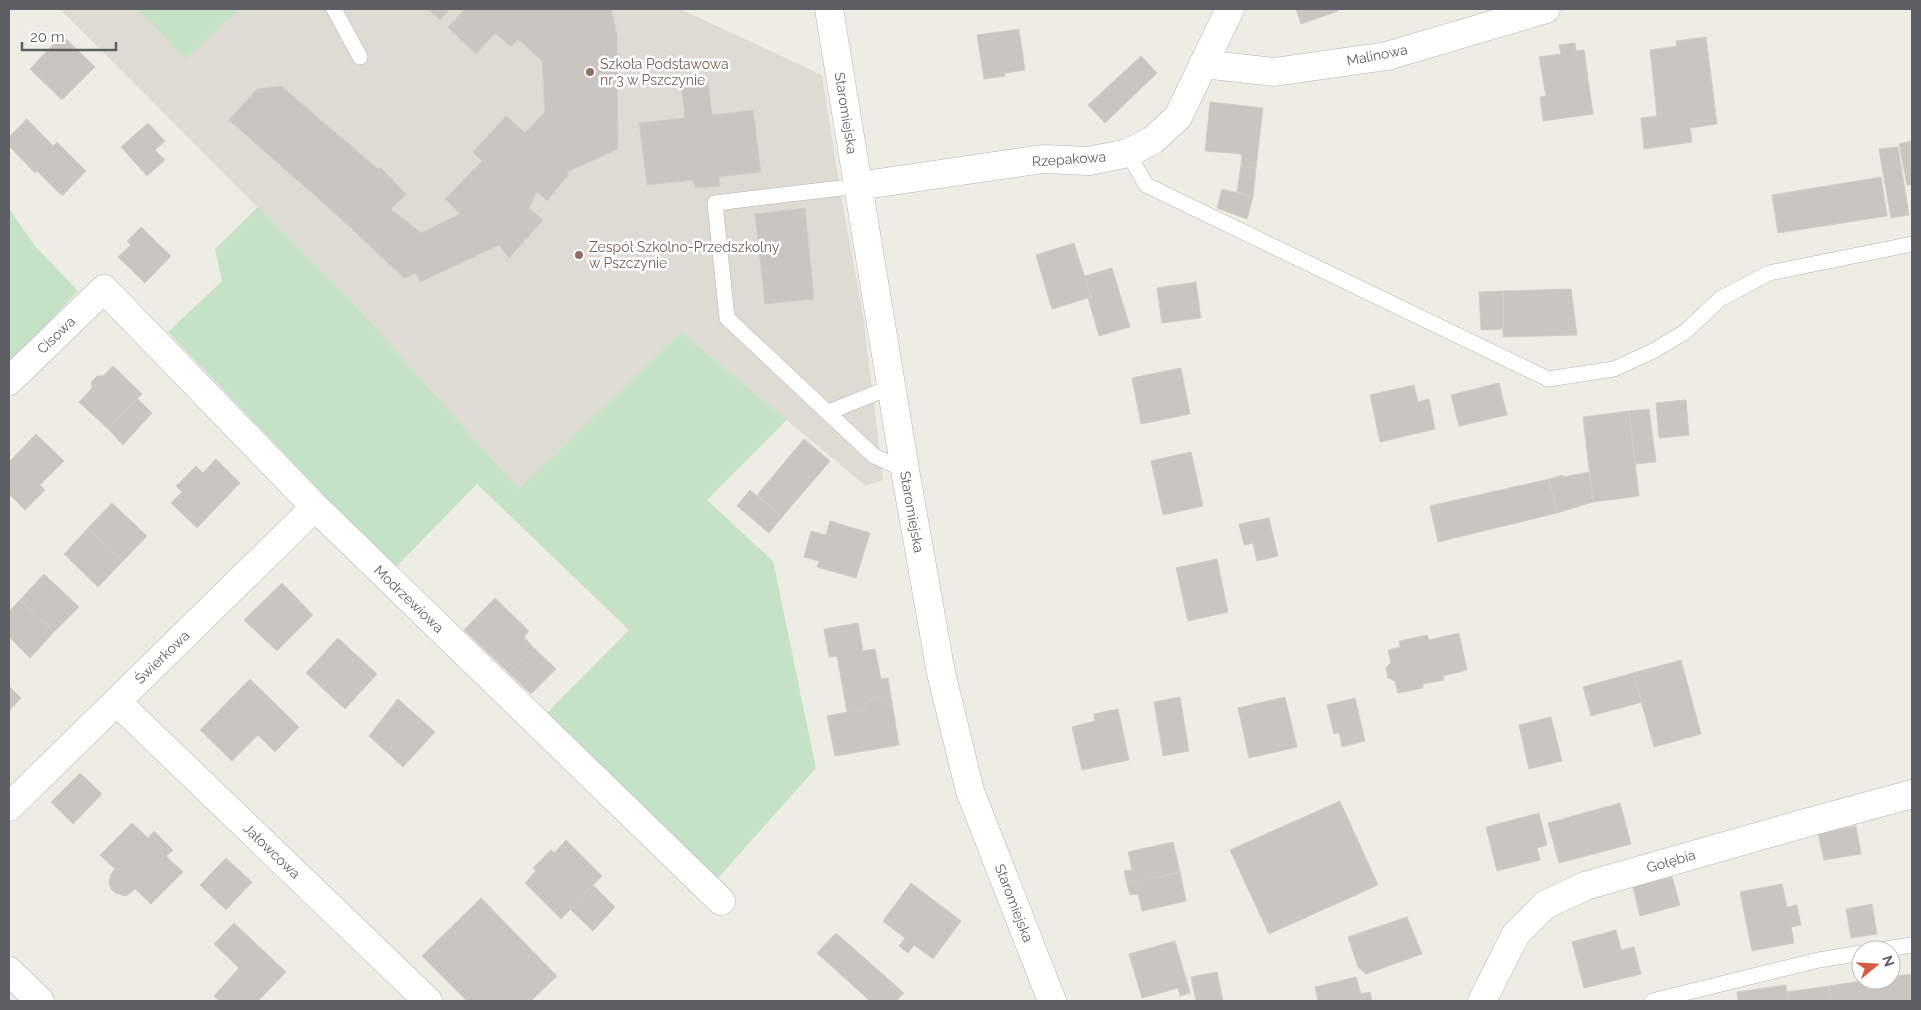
<svg xmlns="http://www.w3.org/2000/svg" width="1921" height="1010" font-family="Raleway,sans-serif">
<style>
.education{fill:#dddbd4}
.green{fill:#c5e2c7}
.building{fill:#c9c6c2;stroke:#d1cec4}
.lines{fill:none;stroke-linecap:round;stroke-linejoin:round}
.service-casing{stroke:#b2b4b8;stroke-width:16}
.minor-casing{stroke:#b2b4b8;stroke-width:29}
.tertiary-casing{stroke:#b2b4b8;stroke-width:29}
.service{stroke:#fff;stroke-width:15}
.minor{stroke:#fff;stroke-width:28}
.tertiary{stroke:#fff;stroke-width:28}
.education-dot{fill:#8d6e63;stroke:#fff;stroke-width:2}
.labels{text-anchor:middle;dominant-baseline:central;stroke-width:5;stroke-linejoin:round;paint-order:stroke}
.street-label{font-size:14px;fill:#5d5f64;stroke:#fff}
.education-label{font-size:14px;fill:#785e54;stroke:#fff;text-anchor:start}
</style>
<rect width="100%" height="100%" fill="#edece5"/>
<path class="education" d="M60,9h620l142,66 21,132 20,107 20,166 -17,6 -185,-154 -162,157 -166,-186z"/>
<path class="green" d="M139,9h100l-54,50z
M258,207l95,96 166,186 162,-157 106,88 -80,80 66,61 43,207 -98,110 -175,-161 86,-87 -152,-146 -83,85 -226,-237 54,-51 -7,-32z
M9,209l26,37 43,45 -69,74z"/>
<path class="building" d="M428,9h22l-10,11z
M462,9h149l6,26 1,114 -51,23 2,2 -22,27 -10,-9 -8,16 14,12 -34,38 -10,-13 -79,37 -4,-9 -12,5 -66,-62 -109,-96 28,-31 24,-3 97,83 2,-2 26,27 -15,15 30,24 39,-19 -15,-15 37,-38 -9,-9 33,-36 19,17 20,-21 -3,-51 -24,-22 -7,8 -16,-14 -19,21 -28,-27 16,-17z
M1293,9h44l1,2 -37,13 -5,-15z
M1019,29l6,41 -21,3 1,3 -21,3 -7,-44z
M62,35l33,32 -33,33 -32,-31z
M1706,37l11,87 -27,4 2,14 -48,7 -3,-31 16,-2 -7,-66 27,-4 -1,-5z
M1575,43l1,8 8,-1 9,64 -50,7 -3,-24 6,-1 -7,-39 22,-3 -2,-9z
M1141,56l16,17 -52,50 -17,-18z
M708,81l4,34 41,-5 8,62 -42,5 1,9 -25,2 -2,-8 -46,5 -8,-62 46,-5 -4,-33z
M1210,102l53,6 -7,60 -15,-2 1,-12 -37,-3z
M27,119l26,27 4,-4 29,29 -24,25 -25,-25 -2,2 -26,-27v-9z
M148,123l17,18 -10,9 10,10 -18,16 -26,-29z
M1912,141v43l-5,1 -8,-41z
M1898,147l11,68 -18,3 -12,-69z
M1241,166l15,2 -3,29 -16,-5z
M1881,177l6,39 -109,17 -6,-38z
M1222,189l31,8 -6,22 -30,-11z
M805,208l9,91 -49,5 -10,-90z
M141,227l30,29 -26,27 -27,-26 13,-12 -4,-4z
M1074,243l17,54 -39,12 -16,-54z
M1112,268l18,59 -31,9 -11,-38 3,-1 -6,-21z
M1196,282l5,36 -39,5 -5,-35z
M1571,289l6,46 -74,2v-46z
M1503,291v38l-22,1 -2,-38z
M113,366l29,28 -34,35 -29,-27 13,-14 -1,-6 6,-6h6z
M1181,368l9,46 -49,10 -9,-46z
M1499,383l8,32 -48,11 -8,-31z
M1414,385l4,17 11,-3 6,30 -55,13 -10,-47z
M137,398l15,15 -29,32 -15,-16z
M1686,400l3,35 -30,3 -3,-35z
M1649,409l7,53 -21,2 -6,-53z
M1629,411l10,85 -46,6 -10,-85z
M36,434l28,27 -24,24 5,5 -20,20 -16,-16v-32z
M804,439l26,22 -48,56 -25,-22z
M1191,452l12,54 -40,9 -12,-54z
M216,459l24,24 -43,45 -26,-25 11,-11 -6,-6 20,-20 7,7z
M1589,472l4,30 -36,11 -8,-34 14,-4v2z
M1549,479l8,34 -119,29 -8,-36z
M750,490l32,27 -13,16 -32,-27z
M112,503l35,33 -24,25 -35,-33z
M1269,518l9,38 -21,5 -4,-18 -9,2 -5,-21z
M830,521l40,12 -14,45 -39,-11 2,-6 -15,-4 7,-26 15,4z
M88,528l35,33 -25,26 -34,-33z
M1217,559l11,53 -40,9 -12,-53z
M44,574l35,33 -25,25 -34,-32z
M282,583l31,32 -36,36 -33,-31z
M495,598l34,33 -5,6 10,11 -25,25 -45,-43z
M20,600l34,32 -24,26 -21,-21v-26z
M858,623l5,28 12,-2 6,30 7,-1 3,18 -26,5 1,7 -19,4 -10,-56 -8,1 -5,-28z
M1459,633l8,37 -24,6 1,4 -21,4v4l-25,5 -3,-12 -7,-3 -2,-10 5,-6 -3,-12 12,-3 -1,-6 28,-6 2,5z
M338,638l39,36 -32,35 -39,-36z
M534,648l22,21 -25,25 -22,-21z
M1681,660l20,74 -47,13 -21,-74z
M1633,673l9,29 -51,14 -8,-29z
M250,679l49,48 -24,25 -17,-17 -26,26 -32,-31z
M9,686l12,12 -12,13z
M891,696l8,49 -64,11 -8,-40 39,-8 -1,-7z
M1180,697l9,54 -26,5 -9,-54z
M1285,697l12,50 -48,11 -11,-50z
M1355,698l10,43 -23,6 -3,-15 -5,2 -7,-29z
M398,699l37,33 -32,35 -34,-31z
M1118,709l11,51 -47,10 -10,-43 23,-6 -1,-7z
M1551,717l11,44 -33,8 -10,-44z
M80,773l22,21 -29,30 -22,-22z
M1340,801l38,84 -109,49 -39,-84z
M1620,803l11,41 -72,19 -11,-40z
M1539,813l8,32 -10,3 3,12 -43,11 -11,-44z
M132,823l16,15 6,-7 19,19 -7,6 17,16 -32,32 -16,-15 -9,7 -11,-3 -4,-4 -2,-6 2,-9 4,-5 -15,-14z
M1856,826l5,28 -37,6 -6,-27z
M566,840l36,36 -41,43 -36,-36 11,-12 -3,-3 18,-18 3,3z
M1173,842l7,30 -53,12 -3,-13 8,-1 -4,-18z
M226,858l26,24 -26,28 -26,-25z
M1180,872l6,29 -44,10 -4,-17 -8,1 -3,-11z
M1672,877l8,28 -40,11 -7,-29z
M911,883l50,38 -28,38 -19,-14 -6,8 -9,-7 6,-8 -22,-17z
M1782,884l5,23 10,-2 4,20 -10,2 3,16 -42,8 -12,-59z
M593,885l22,22 -22,24 -23,-22z
M481,898l76,78 -26,25h-64l-45,-45z
M1872,904l5,30 -26,4 -5,-29z
M1407,917l15,37 -56,20 -8,-7 -10,-30z
M234,923l52,49 -28,29h-38l-6,-5 25,-28 -25,-24z
M1616,930l5,20 13,-3 7,27 -57,14 -12,-46z
M836,933l68,60 -8,8h-26l-53,-48z
M1175,941l15,52 -10,3 -2,-8 -36,10 -13,-44z
M1217,972l6,29h-27l-5,-24z
M1912,974v27h-81l-2,-15 39,-6h23v-3z
M1356,977l5,17 9,-2 2,9h-54l-3,-14z
M1786,985l2,16h-50l-1,-9z
M1829,986l2,15h-43l-1,-9z"/>
<g class="lines">
<g class="service-casing">
<path id="service" d="M334,9l26,48
M1128,153l18,32 402,194 66,-10 39,-18 32,-19 35,-33 49,-26 143,-29
M858,186l-143,17 12,115 147,138 31,14
M829,412l62,-25
M1880,950l32,-5
M1652,1001l167,-41 42,-7"/>
</g>
<g class="minor-casing">
<path id="minor" d="M1203,64l71,8 113,-16 159,-47
M858,186l185,-27 46,2 39,-8 25,-13 25,-23 52,-108
M9,381l95,-92 211,218 406,394
M117,702l311,299
M9,807l306,-300
M9,971l31,30
M1482,1001l34,-67 29,-29 40,-19 217,-62 110,-30"/>
</g>
<g class="tertiary-casing">
<path id="tertiary" d="M829,9l76,461 36,203 29,118 82,210"/>
</g>
<use href="#service" class="service"/>
<use href="#minor" class="minor"/>
<use href="#tertiary" class="tertiary"/>
</g>
<g class="education-dot">
<circle cx="590" cy="72" r="5"/>
<circle cx="579" cy="255" r="5"/>
</g>
<g class="labels">
<g class="street-label">
<text transform="translate(1377 55) rotate(-11)">Malinowa</text>
<text transform="translate(846 113) rotate(81)">Staromiejska</text>
<text transform="translate(1069 159) rotate(-4)">Rzepakowa</text>
<text transform="translate(56 335) rotate(-44)">Cisowa</text>
<text transform="translate(912 512) rotate(80)">Staromiejska</text>
<text transform="translate(409 599) rotate(44)">Modrzewiowa</text>
<text transform="translate(162 657) rotate(-44)">Świerkowa</text>
<text transform="translate(272 851) rotate(44)">Jałowcowa</text>
<text transform="translate(1671 861) rotate(-16)">Gołębia</text>
<text transform="translate(1014 903) rotate(69)">Staromiejska</text>
</g>
<g class="education-label">
<text x="600" y="64">Szkoła Podstawowa<tspan x="600" dy="16">nr 3 w Pszczynie</tspan></text>
<text x="589" y="247">Zespół Szkolno-Przedszkolny<tspan x="589" dy="16">w Pszczynie</tspan></text>
</g>
</g>
<rect width="1921" height="1010" fill="none" stroke="#5d5f64" stroke-width="20"/>
<g transform="translate(1876 965) rotate(72)"><circle r="24" fill="#ffffff" stroke="#bebfc1"/>
<path d="M0-4L9 19L0 12L-9 19Z" fill="#d55c44"/>
<text y="-8" font-size="14" font-weight="bold" text-anchor="middle" fill="#5d5f64">N</text>
</g>
<path d="M22 42v8h94v-8" fill="none" stroke="#5d5f64" stroke-width="2.5"/>
<text x="30" y="42" font-size="15" fill="#5d5f64" stroke="#ffffff" stroke-width="4" paint-order="stroke">20 m</text>
</svg>
